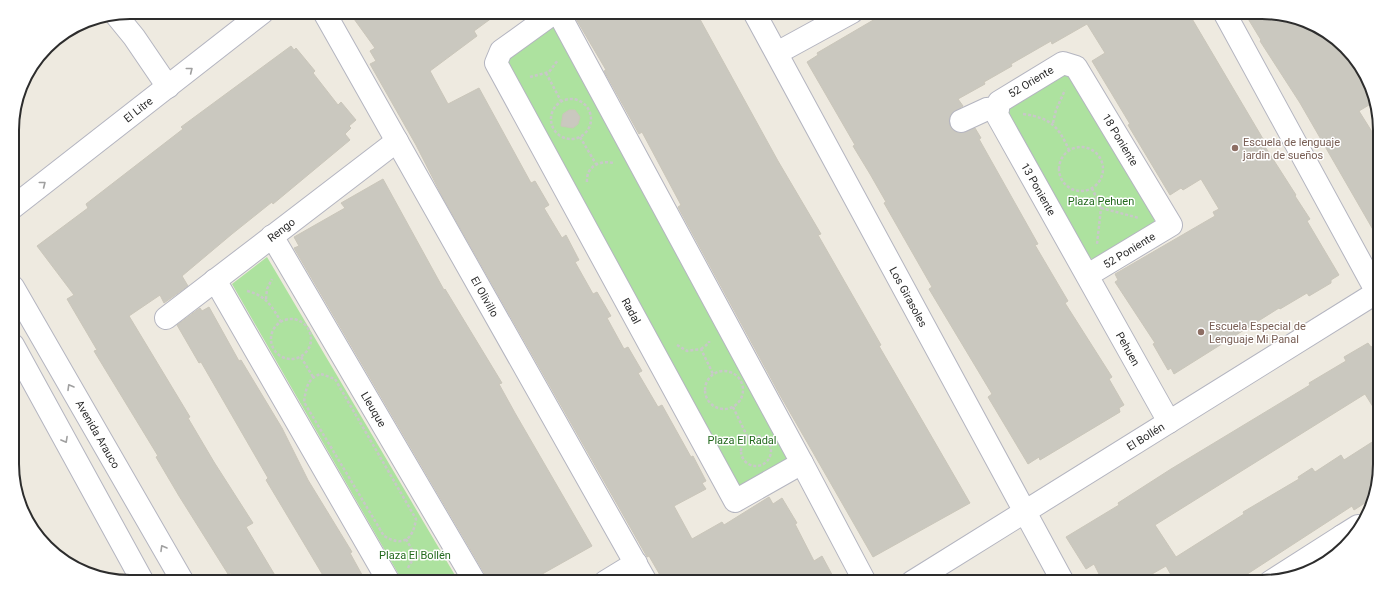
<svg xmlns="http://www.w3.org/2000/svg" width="1392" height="594" font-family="Roboto,sans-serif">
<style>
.green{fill:#ade29f}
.building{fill:#cac8bf;stroke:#cac6ba}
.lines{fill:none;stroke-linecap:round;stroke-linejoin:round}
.minor-casing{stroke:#b4b5c0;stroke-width:24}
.path{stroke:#c8c8c8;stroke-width:2.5;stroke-dasharray:3 2;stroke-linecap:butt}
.minor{stroke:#fff;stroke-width:22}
.oneway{stroke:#a0a0a0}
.education-dot{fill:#8d6e63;stroke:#fff;stroke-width:1.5}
.labels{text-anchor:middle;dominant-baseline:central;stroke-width:3;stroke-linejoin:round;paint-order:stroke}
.street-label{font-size:11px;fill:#2d2d2d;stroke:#fff}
.education-label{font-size:11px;fill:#785e54;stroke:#fff;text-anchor:start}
.park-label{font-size:11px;fill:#246a1e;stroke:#fff}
.rim{fill:none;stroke:#2d2d2d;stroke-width:2}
</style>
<rect width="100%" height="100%" fill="#eeeae0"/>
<path class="green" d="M554,22l236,437 -57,34 -231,-433z
M1061,71l12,2 82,141 -1,8 -54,38 -14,-2 -80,-139 1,-16z
M267,257l192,325h-56l-171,-298z"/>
<path class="building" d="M349,12h151l-26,19 3,5 -47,35 18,33 31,-16 52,95 4,-2 14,24 -5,3 18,30 4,-3 13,25 -4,2 18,32 4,-2 14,24 -4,2 17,31 4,-2 14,24 -4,2 20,34 4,-2 29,52 2,-1 13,25 -4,2 4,6 -32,17 18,33 30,-17 2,3 45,-28 4,7 9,-6 15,25 -2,1 19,37 8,-5 14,26h-172l-15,-26 -2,1 -1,-2 -204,-359 -26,-51 -46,-81 6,-3 -6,-10 5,-3z
M572,12h124l82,149 43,73 -3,1 63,110 -2,1 14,24 77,133 -97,54 -93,-162 -102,-188 3,-2 -39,-73 -3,2 -26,-47 -9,-16 2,-1z
M887,12h93l6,9 15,-9h187l78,132 -2,1 32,50 -1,1 15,23 -3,2 32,54 -8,5v3l-22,13 -2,-3 -27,16 -1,-1 -105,66 -3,-6 -3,2 -15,-26 2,-1 -40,-61 3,-2 -3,-6 100,-58 -2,-4 6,-3 -18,-30 -18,11 -2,-2 -11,7 -42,-70 2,-1 -38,-63 13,-8 -18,-29 -35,20 -1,-3 -40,23 1,2 -28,16 1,2 -27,15 5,7 -12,8 -2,5 1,7 4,5 5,2 16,-5 6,10 -2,1 59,105 -3,1 33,56 -3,2 47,74 -3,2 15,26 -5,3 1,4 -80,48 -1,-3 -11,7 -40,-67 4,-3 -63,-105 3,-2 -48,-84 2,-1 -16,-28 -17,-28 2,-1 -48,-83 11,-7 -1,-2z
M1244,12h18l44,9 49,37 19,44 -15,9 20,32v97l-79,-137 -40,-62 1,-1z
M291,46l3,4 2,-2 19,23 -2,2 25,32 3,-3 15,18 -7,6 2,2 -6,6 5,6 -77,64 -1,-2 -40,32 -50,42 6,10 -24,17 -4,-8 -31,21 61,101 -2,1 26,44 39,61 -7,4 33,55h-43l-5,-9 -3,1 -49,-78 -23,-39 2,-1 -64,-105 3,-1 -30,-51 7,-4 -37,-49 51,-38 -2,-4 97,-75 -2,-2z
M569,110h6l5,7 -2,7 -5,4 -12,-2 2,-12z
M383,179l61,111 1,-1 57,94 -3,1 16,29 77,133 -64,36h-33l-5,-9 -4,3 -192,-328 5,-2 -5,-9 51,-29 -4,-5z
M209,307l30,54 2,-1 41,68 26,52 44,72 -2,1 16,29h-39l-61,-102 2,-2 -67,-116 -2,1 -22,-38 23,-17 2,3z
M1380,342v76l-15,-24 -210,131 21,32 68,-43 -1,-2 56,-33 -1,-2 14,-9 3,4 26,-17 3,5 36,-23v27l-7,37h-5l-14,9 -2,-4 -117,76h-60l-9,-16 -28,16h-35l-9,-18 -8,5 -20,-32 53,-32 -1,-2 53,-34 139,-84 -1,-2 37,-22 -2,-4 24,-14 3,4z"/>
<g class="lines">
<g class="minor-casing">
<g id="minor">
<path id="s1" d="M324,12l322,570"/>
<path id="s2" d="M555,12l-54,39 -5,12 239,438 67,-38 -244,-451"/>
<path id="s3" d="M754,12l309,570"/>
<path d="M1224,12l155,284"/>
<path d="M116,15l18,22 34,50"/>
<path d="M777,53l75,-41"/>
<path d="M961,121l26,-12 11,-1"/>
<path id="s4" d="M12,208l251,-196"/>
<path id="s5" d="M272,236l203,346"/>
<path id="s6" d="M1088,275l83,-50 -95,-158 -13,-4 -64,39 -2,13 172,307"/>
<path d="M215,280l174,302"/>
<path id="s7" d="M13,287l170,295"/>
<path id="s8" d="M166,318l231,-177"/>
<path d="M13,345l130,237"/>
<path d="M802,463l63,119"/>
<path d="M1342,536l16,-10"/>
<path d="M605,582l31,-19"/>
<path id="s9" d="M912,582l467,-291"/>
<path d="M1270,582l72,-46 4,6"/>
</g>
</g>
<path class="path" d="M546,73l15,28
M530,77l19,-5 9,-12
M551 119a20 20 0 1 1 40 0a20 20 0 1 1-40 0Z
M1023,114c28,4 35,12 46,36
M1053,123l3,-13 9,-20
M580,137l16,27
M1059 169a22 22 0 1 1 44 0a22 22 0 1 1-44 0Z
M587,182c-1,-16 13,-22 27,-19
M1092,188l9,20 -4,36
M1101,208l38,10
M247,291c18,4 25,15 34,31
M266,299l1,-10 5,-10
M271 339a20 20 0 1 1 40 0a20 20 0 1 1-40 0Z
M677,345l10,6 14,-2 12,25
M701,349l8,-6v-2
M301,357l12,20
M705 390a19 19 0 1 1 38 0a19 19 0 1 1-38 0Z
M321,374l14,5 81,140c-3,21 -13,28 -32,17l-80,-134c2,-13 3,-24 17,-28z
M733,407l15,31
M741 451a15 15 0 1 1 30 0a15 15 0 1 1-30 0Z
M406,539l10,18
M408,568c5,-12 14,-15 26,-12"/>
<use href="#minor" class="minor"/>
</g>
<defs><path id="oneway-chevron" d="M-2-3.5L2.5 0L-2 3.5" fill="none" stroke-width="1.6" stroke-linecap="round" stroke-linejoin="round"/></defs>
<g class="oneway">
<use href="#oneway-chevron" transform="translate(190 70) rotate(-38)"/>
<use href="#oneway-chevron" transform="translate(43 184) rotate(-38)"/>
<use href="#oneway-chevron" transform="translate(70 387) rotate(-120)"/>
<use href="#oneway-chevron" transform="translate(65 440) rotate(61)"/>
<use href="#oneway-chevron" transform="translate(163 548) rotate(-120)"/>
</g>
<g class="education-dot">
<circle cx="1235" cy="148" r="4"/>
<circle cx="1201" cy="332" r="4"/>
</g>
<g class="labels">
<g class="street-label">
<text transform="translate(1031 82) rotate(-31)">52 Oriente</text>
<text stroke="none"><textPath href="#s4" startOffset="160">El Litre</textPath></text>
<text transform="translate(1120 140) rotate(59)">18 Poniente</text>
<text stroke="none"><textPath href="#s6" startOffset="468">13 Poniente</textPath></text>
<text stroke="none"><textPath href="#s8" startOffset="145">Rengo</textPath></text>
<text stroke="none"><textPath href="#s6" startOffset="48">52 Poniente</textPath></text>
<text stroke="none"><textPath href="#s1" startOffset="327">El Olivillo</textPath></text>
<text stroke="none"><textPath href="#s3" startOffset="324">Los Girasoles</textPath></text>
<text stroke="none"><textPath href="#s2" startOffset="362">Radal</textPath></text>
<text stroke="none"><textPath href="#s6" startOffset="651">Pehuen</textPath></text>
<text stroke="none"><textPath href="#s5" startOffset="201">Lleuque</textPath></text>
<text stroke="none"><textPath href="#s7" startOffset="170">Avenida Arauco</textPath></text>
<text stroke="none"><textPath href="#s9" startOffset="275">El Bollén</textPath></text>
</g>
<g class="education-label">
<text x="1243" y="142">Escuela de lenguaje<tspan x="1243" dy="13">jardin de sueños</tspan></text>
<text x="1209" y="326">Escuela Especial de<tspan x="1209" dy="13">Lenguaje Mi Panal</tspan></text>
</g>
<g class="park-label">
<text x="1101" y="201">Plaza Pehuen</text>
<text x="742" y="440">Plaza El Radal</text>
<text x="415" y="555">Plaza El Bollén</text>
</g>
</g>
<path d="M0 0H1392V594H0ZM130 19H1262A111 111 0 0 1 1373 130V464A111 111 0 0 1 1262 575H130A111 111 0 0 1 19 464V130A111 111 0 0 1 130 19Z" fill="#fff" fill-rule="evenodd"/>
<path class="rim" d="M130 19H1262A111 111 0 0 1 1373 130V464A111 111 0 0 1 1262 575H130A111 111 0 0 1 19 464V130A111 111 0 0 1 130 19Z"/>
</svg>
